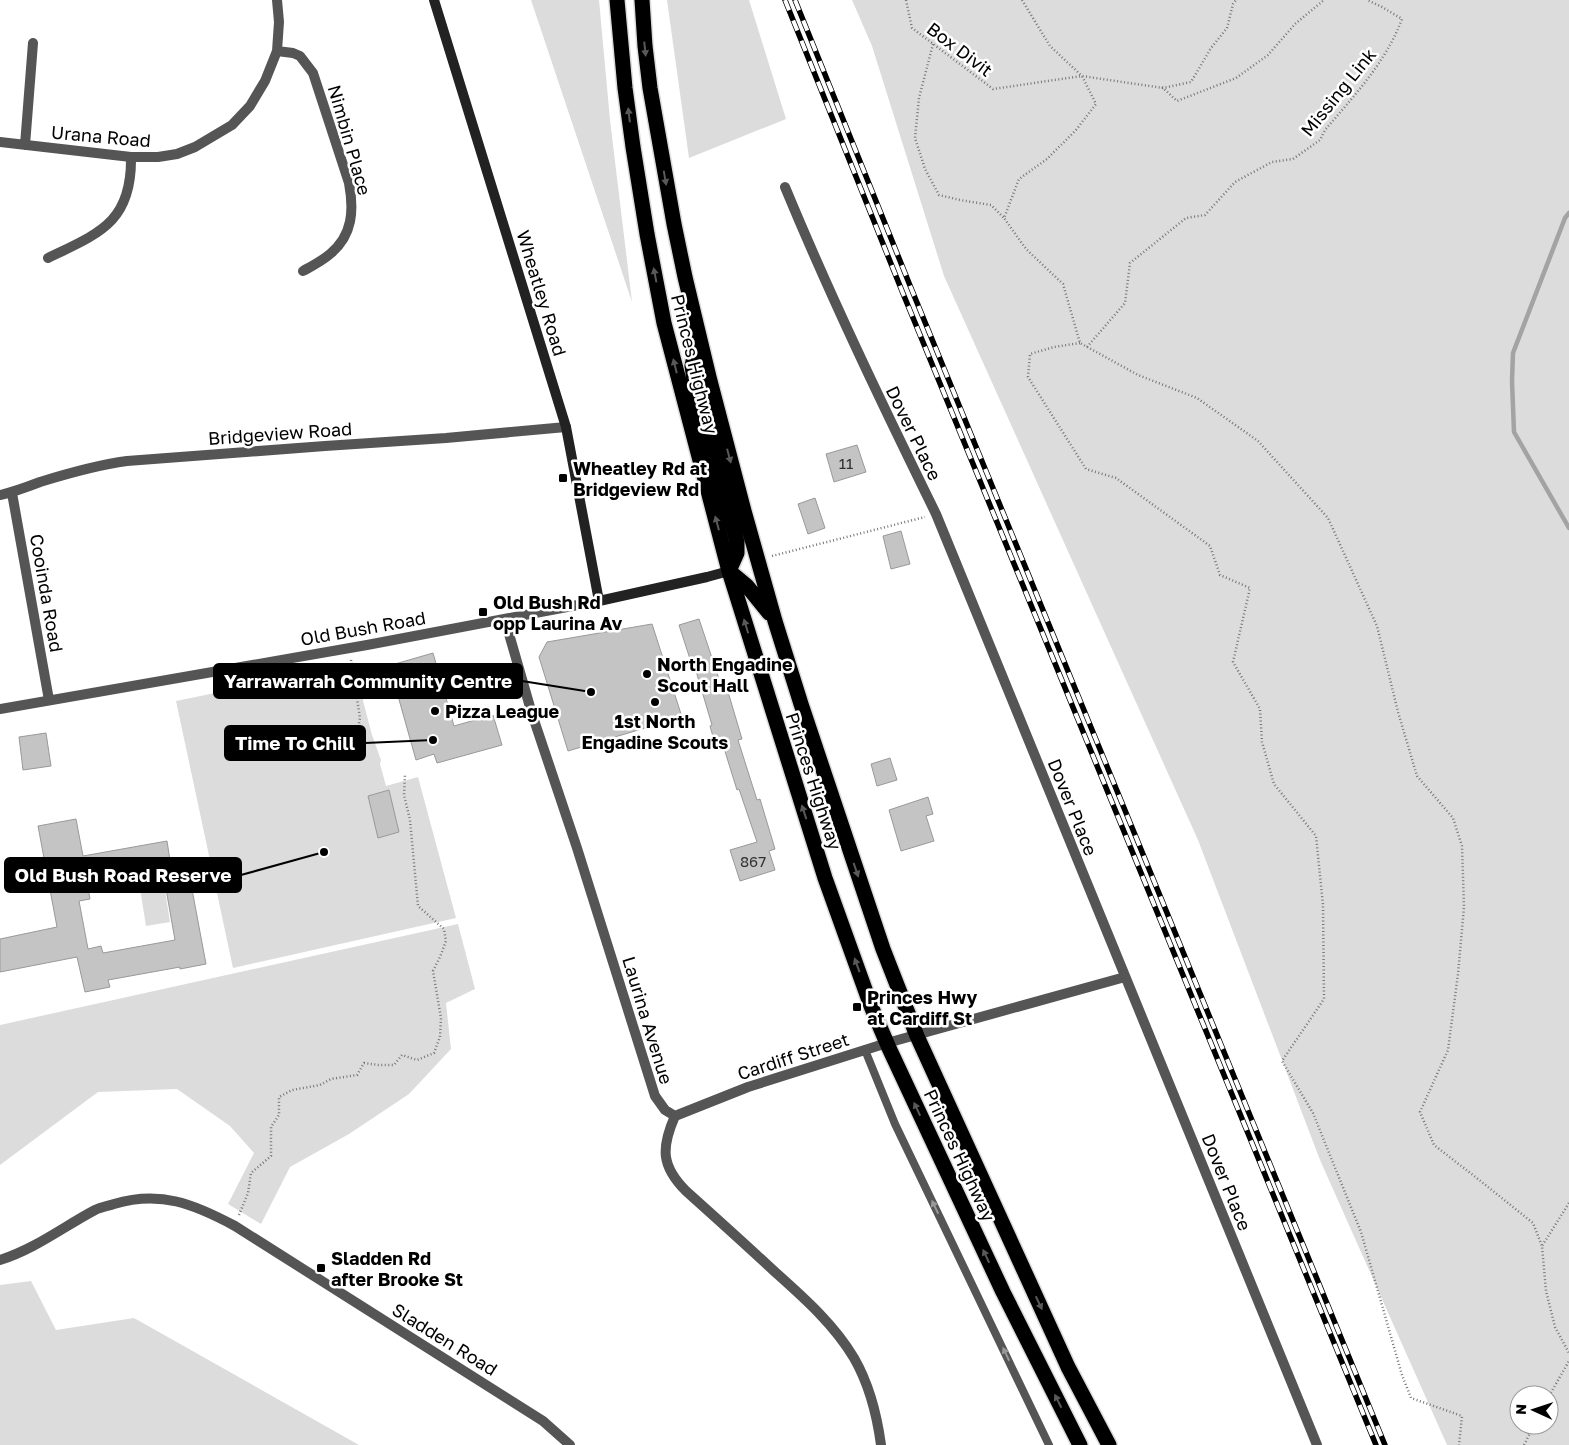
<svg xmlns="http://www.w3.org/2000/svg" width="1569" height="1445" font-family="'Golos Text',sans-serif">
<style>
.green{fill:#dcdcdc;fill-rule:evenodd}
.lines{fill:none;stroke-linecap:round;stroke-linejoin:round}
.stream{stroke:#a3a3a3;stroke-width:4.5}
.building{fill:#c4c4c4;stroke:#999}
.highway-casing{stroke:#dbdbdb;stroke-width:18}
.path{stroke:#777;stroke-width:2.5;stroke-dasharray:1 2.5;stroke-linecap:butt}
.lane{stroke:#555;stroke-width:8}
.street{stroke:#555;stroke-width:10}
.secondary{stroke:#222;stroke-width:10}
.highway{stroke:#000;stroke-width:15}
.rail-casing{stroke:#000;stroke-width:5.5}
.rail{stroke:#fff;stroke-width:4;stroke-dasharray:11;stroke-linecap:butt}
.oneway{fill:#595959}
.oneway2{fill:#999}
.poi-dot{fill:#000;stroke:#fff;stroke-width:2}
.labels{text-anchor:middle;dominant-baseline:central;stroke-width:5;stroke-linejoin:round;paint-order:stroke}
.number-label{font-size:15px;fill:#313131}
.street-label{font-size:18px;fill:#000;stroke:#fff}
.poi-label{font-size:18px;font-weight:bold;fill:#000;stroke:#fff;text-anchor:start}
.leader{fill:none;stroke:#000;stroke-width:2}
.callout-dot{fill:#000;stroke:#fff;stroke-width:2}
.callout{fill:#000;stroke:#000;stroke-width:2}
.callout-label{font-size:19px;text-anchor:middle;font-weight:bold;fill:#fff}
</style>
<rect width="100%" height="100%" fill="#fff"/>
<path class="green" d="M531,0h68l11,120 22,182z
M667,0h82l37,119 -97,39z
M852,0h717v1445h-122l-127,-285 -122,-320 -254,-564 -72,-230zM1519,1395h30v30h-30z
M353,662l19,73 9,25 -1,4 6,22 32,-9 38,141 -223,50 -57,-267 39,-8 19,6 98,-18 6,-14z
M162,872l8,50 -24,4 -8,-50z
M458,924l17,65 -29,14 5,46 -42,45 -60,40 -59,33 -29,57 -33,-20 26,-51 -24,-27 -53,-37 -79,3 -98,73v-140z
M31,1281l25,49 78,-12 225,127h-359v-160z"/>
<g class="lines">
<path class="stream" d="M1569,213l-4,5 -52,135 -1,28 2,51 55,96"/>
</g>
<path class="building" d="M857,445l9,27 -32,10 -8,-28z
M815,498l10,30 -17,6 -10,-30z
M901,531l9,33 -19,5 -8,-33z
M699,619l21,63 1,-1 2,5 3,-1 16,54 -4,1 19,60 3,-1 15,50 -6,2 6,19 -35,11 -10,-31 27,-8 -18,-53 -2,1 -14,-45 -7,2 -6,-21 2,-1 -19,-64 -2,1 -12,-37z
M652,624l30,93 -114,34 -29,-94 8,-15z
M433,653l21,73 39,-11 9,30 -65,18 -3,-9 -18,6 -25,-89 6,-2 -2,-5z
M46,733l5,33 -28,4 -4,-33z
M890,758l7,22 -20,6 -6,-22z
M389,790l10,42 -21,6 -10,-42z
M928,797l5,17 -7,2 8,25 -33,10 -12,-41z
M76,819l7,37 84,-15 4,26 -84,15 3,17 -11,2 9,48 13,-3 2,7 72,-13 -12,-68 25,-4 18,96 -26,5v-2l-72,13 2,7 -25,5 -8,-35 -77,15v-33l57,-12 -19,-101z"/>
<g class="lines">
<g class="highway-casing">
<path id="highway" d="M617,0l8,88 8,59 14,87 17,89 65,248 96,307 46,128 18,42 114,244 77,153
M642,0l3,46 5,42 24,136 11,53 24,100 35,134 31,110 26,83 82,245 34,87 151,331 41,78
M698,339l-6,27 2,14 43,162v11l-8,18
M729,571l18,15 22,27"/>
</g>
<path class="path" d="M906,0l6,28 81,61 89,-13 81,12 28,-6 20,-34 16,-20 6,-24 3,-4
M1022,0l28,46 32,30 14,28 -20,26 -29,29 -28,20 -15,39 22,31 37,35 17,59 58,32 59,23 61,43 70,77 49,108 21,86 19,64 36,42 9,28 2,61 -6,67 -10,76 -28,62 14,33 44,34 55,44 9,23
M933,44l-14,54 -4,40 10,31 14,26 21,5 31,5 13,13
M1162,87l15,14 59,-23 32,-23 27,-31 29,-24
M1080,343l-26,4 -24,7 -2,23 58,92 30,9 94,68 10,29 30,13 -17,74 27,47 2,33 12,42 42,52 7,69 1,94 -42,62 31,52 48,119 41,143 9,23 51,18 -3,29
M1087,347l38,-44 5,-40 56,-45 19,-3 30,-33 37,-20 21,-3 27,-19 5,-10c29,-34 61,-68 77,-111l-20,-12 -15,-7
M772,556l153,-39
M351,660l9,58 -3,14
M1569,1203l-27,43 4,45 9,36 14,26
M239,1215l9,-22 3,-20 20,-17v-29l8,-12v-18l13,-7 28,-5 11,-6 26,-4 7,-12 14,2h16l8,-10 15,5 17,-7 6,-16 1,-19 -8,-47 7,-14 6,-16 -2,-12 -26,-23 -8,-86 -6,-25 1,-21
M1549,1396l20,-35
M1524,1445l10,-20"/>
<path class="lane" d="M865,1050l30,74 154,321"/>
<path class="street" d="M277,51l16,2 7,3 13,17 36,110c5,27 4,52 -19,71 -8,7 -18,12 -27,17
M0,142l131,15h27l19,-3 18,-7 37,-22 18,-19 15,-25 12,-30 2,-29 -2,-22
M25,145l8,-102
M785,187c46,111 98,219 151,327l381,931
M48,258c52,-25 84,-36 83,-101
M12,493l37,207
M0,495c14,-3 27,-8 40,-13 29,-9 57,-17 87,-21l198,-15 121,-8 120,-11
M505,620l27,94 45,134 78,248 10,14 10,6c-14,32 -14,50 11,75 29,26 59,53 88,80 29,26 60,53 80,87 15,26 23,57 27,87
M0,709l367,-64 232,-44
M675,1116l73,-29 139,-44 238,-66
M0,1260c35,-11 63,-33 95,-50 6,-3 13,-4 19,-6 46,-14 80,0 121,22l308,195 27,24"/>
<path class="secondary" d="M434,0l132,427 33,174 108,-24 22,-6"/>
<use href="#highway" class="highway"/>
<g class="rail-casing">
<path id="rail" d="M785,0l117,291 474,1154
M795,0l116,288 474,1157"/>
</g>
<use href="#rail" class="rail"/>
</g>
<defs><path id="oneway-solid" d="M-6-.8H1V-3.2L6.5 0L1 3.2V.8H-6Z" transform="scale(1.25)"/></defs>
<g class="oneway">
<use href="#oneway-solid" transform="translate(645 49) rotate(84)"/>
<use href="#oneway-solid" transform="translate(629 115) rotate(-97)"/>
<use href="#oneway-solid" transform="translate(665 178) rotate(80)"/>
<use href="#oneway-solid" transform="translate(655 275) rotate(-101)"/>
<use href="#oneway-solid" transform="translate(675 366) rotate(-104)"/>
<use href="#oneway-solid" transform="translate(729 456) rotate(75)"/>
<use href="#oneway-solid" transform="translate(717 523) rotate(-105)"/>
<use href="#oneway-solid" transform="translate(746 626) rotate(-107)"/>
<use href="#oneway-solid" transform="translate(804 812) rotate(-108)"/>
<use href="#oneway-solid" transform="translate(856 870) rotate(71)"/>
<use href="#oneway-solid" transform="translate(857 965) rotate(-110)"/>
<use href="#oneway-solid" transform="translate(917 1109) rotate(-115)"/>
<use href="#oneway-solid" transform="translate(986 1256) rotate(-115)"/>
<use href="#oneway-solid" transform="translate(1039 1303) rotate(65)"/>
<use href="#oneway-solid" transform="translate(1058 1401) rotate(-117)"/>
</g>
<g class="oneway2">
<use href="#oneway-solid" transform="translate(935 1207) rotate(-116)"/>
<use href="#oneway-solid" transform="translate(1006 1354) rotate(-115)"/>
</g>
<g class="poi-dot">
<rect x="558" y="473" width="10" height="10" rx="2.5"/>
<rect x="478" y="607" width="10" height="10" rx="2.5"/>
<circle cx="647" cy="674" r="5"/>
<circle cx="655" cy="702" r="5"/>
<circle cx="435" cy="711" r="5"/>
<rect x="852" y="1002" width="10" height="10" rx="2.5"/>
<rect x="316" y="1263" width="10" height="10" rx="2.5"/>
</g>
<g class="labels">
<g class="number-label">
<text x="846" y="463">11</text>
<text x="753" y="861">867</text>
</g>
<g class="street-label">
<text transform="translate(960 49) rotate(37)">Box Divit</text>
<text transform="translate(1338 92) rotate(-51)">Missing Link</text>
<text transform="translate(101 136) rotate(5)">Urana Road</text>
<text transform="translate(350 140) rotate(74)">Nimbin Place</text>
<text transform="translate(542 293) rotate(73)">Wheatley Road</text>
<text transform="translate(695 364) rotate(76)">Princes Highway</text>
<text transform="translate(280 433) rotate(-4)">Bridgeview Road</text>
<text transform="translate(914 433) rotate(64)">Dover Place</text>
<text transform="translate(47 593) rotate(80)">Cooinda Road</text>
<text transform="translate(363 628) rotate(-10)">Old Bush Road</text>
<text transform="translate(814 781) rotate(72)">Princes Highway</text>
<text transform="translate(1073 807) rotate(68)">Dover Place</text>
<text transform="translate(648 1020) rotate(73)">Laurina Avenue</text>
<text transform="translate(793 1056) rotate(-18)">Cardiff Street</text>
<text transform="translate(960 1155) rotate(65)">Princes Highway</text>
<text transform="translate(1227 1182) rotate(68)">Dover Place</text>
<text transform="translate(445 1339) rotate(32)">Sladden Road</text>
</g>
<g class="poi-label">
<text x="573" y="468">Wheatley Rd at<tspan x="573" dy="21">Bridgeview Rd</tspan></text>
<text x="493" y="602">Old Bush Rd<tspan x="493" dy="21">opp Laurina Av</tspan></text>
<text x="657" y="664">North Engadine<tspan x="657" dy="21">Scout Hall</tspan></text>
<text x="445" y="711">Pizza League</text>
<text x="655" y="721" text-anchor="middle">1st North<tspan x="655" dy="21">Engadine Scouts</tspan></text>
<text x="867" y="997">Princes Hwy<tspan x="867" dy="21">at Cardiff St</tspan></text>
<text x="331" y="1258">Sladden Rd<tspan x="331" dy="21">after Brooke St</tspan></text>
</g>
</g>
<path class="leader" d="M591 692L522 681M433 740L365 743M324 852L241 875"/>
<g class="callout-dot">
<circle cx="591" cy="692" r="5"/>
<circle cx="433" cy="740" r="5"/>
<circle cx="324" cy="852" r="5"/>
</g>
<g class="callout">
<rect x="214" y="664" width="308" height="34" rx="5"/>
<rect x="225" y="726" width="140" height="34" rx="5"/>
<rect x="5" y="858" width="236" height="34" rx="5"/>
</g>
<g class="callout-label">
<text x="368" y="688">Yarrawarrah Community Centre</text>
<text x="295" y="750">Time To Chill</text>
<text x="123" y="882">Old Bush Road Reserve</text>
</g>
<g transform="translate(1534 1410) rotate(273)"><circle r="24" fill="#ffffff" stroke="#999999"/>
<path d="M0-4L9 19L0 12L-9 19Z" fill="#000000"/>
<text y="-8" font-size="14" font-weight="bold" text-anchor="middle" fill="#000000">N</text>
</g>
</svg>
